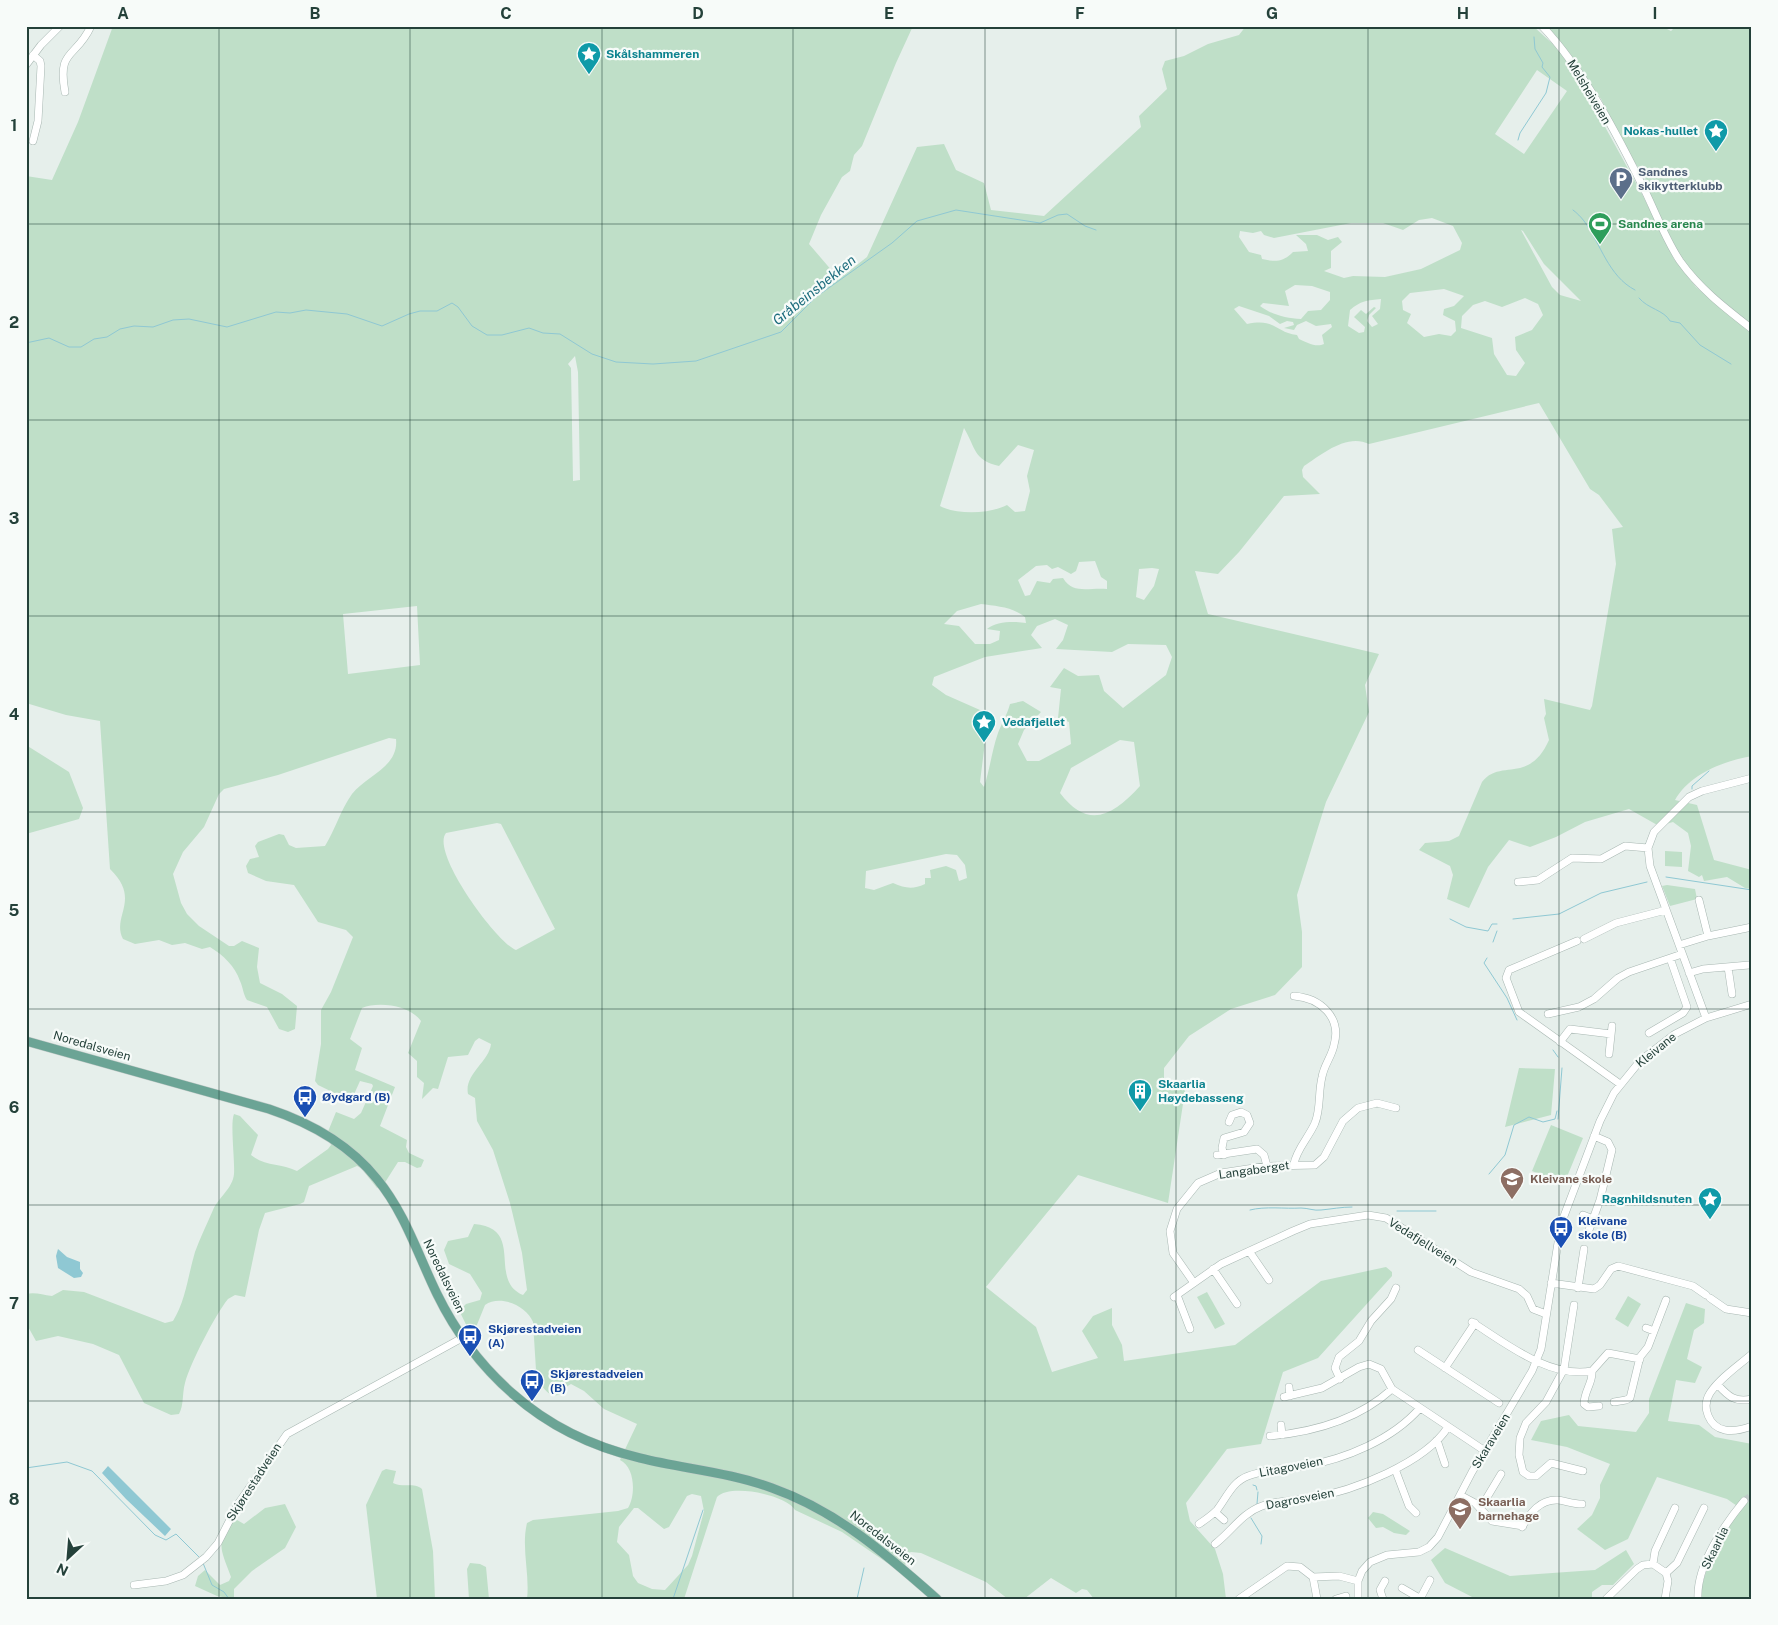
<svg xmlns="http://www.w3.org/2000/svg" width="1778" height="1625" font-family="'Public Sans',sans-serif">
<style>
.green{fill:#bfdfc8;fill-rule:evenodd}
.water{fill:#8fc8d3}
.lines{fill:none;stroke-linecap:round;stroke-linejoin:round}
.stream{stroke:#8fc8d3;stroke-width:1}
.minor-tunnel{stroke:#bfccc8;stroke-width:7;stroke-dasharray:7 3.5;stroke-linecap:butt}
.minor-casing{stroke:#a8b7b2;stroke-width:8}
.major-casing{stroke:#c2cac8;stroke-width:10}
.minor{stroke:#fff;stroke-width:7}
.major{stroke:#6ba495;stroke-width:9}
.grid{fill:none;stroke:#24413a;stroke-width:1;stroke-opacity:0.55}
.labels{text-anchor:middle;dominant-baseline:central;stroke-width:4.5;stroke-linejoin:round;paint-order:stroke}
.culture-label{font-size:12px;font-weight:bold;fill:#0d838f;stroke:#f7fbf9;text-anchor:start}
.street-label{font-size:12px;fill:#24413a;stroke:#f7fbf9}
.service-label{font-size:12px;font-weight:bold;fill:#4e5e75;stroke:#f7fbf9;text-anchor:start}
.leisure-label{font-size:12px;font-weight:bold;fill:#27864d;stroke:#f7fbf9;text-anchor:start}
.transit-label{font-size:12px;font-weight:bold;fill:#164399;stroke:#f7fbf9;text-anchor:start}
.education-label{font-size:12px;font-weight:bold;fill:#785e54;stroke:#f7fbf9;text-anchor:start}
.water-label{font-size:14px;font-style:italic;fill:#1e6d7e;stroke:#f7fbf9}
.neatline{fill:none;stroke:#24413a;stroke-width:2}
.grid-label{font-size:16px;text-anchor:middle;font-weight:bold;fill:#24413a}
</style>
<rect width="100%" height="100%" fill="#e6efeb"/>
<path class="green" d="M113,26h800l-17,37 -34,83 -8,9 -4,16 -8,6 -21,38 -12,29 30,35 28,-22 50,-110 27,-3 12,26 28,13 7,27 53,6 97,-89 -2,-11 28,-27 -5,-20 3,-8 19,-5 24,-12 31,-9 7,-9h287l33,30 76,138 32,65 22,28 56,47v422c-29,5 -62,18 -77,44l22,5 17,55 38,10v19l-7,-1 -18,-11 -23,4 -2,-6 -3,2 -11,-6 3,-25 -3,-13 -15,-11 -14,4 -30,-17 -44,13 -29,15 -26,10 -21,-7 -21,27 -19,41 -22,-9 6,-24 -3,-9 -31,-16 6,-7 24,-2 10,-5 23,-54c18,-24 47,3 67,-42l-5,-22 2,-4 -2,-15 46,11 2,-4 24,-142 -4,-35 11,-2 -24,-32 -9,-6 -51,-86 -170,41c-22,-11 -47,10 -65,22l-2,4 1,7 17,17 -36,2 -45,56 -21,22 -23,-3 13,43 171,40 -14,31 4,27 -43,90 -29,93 5,37v35l-27,28 -44,14 -42,27 -25,32v16h22l-18,119 -90,-28 -92,112 50,40 16,45 46,-14 -16,-27 11,-15 19,-8v17l10,20 2,16 111,-16 86,-64 65,-14 6,5v4l-74,82 -35,14 -22,72 -34,5 -41,54 4,18 25,28 8,25 3,25h-132l-7,-9 -5,-1 -6,4 -25,-15 -27,21h-16l-22,-17 -65,-29 -10,-1 -8,3 3,8 -4,10 -60,-41 -47,-22c-8,-15 -65,-27 -78,-13l-33,102h-157c3,-25 -6,-51 0,-76l6,-3 85,-9 10,-3c8,-13 7,-41 -8,-48l17,-36 -33,-15 -20,-18 -13,-7c-5,2 -8,9 -13,11 -11,3 -19,-14 -24,-21l2,-4 -3,-48c-6,-16 -33,-28 -48,-17l-13,32 -14,-29 3,1 5,-5 14,-4 2,-7 -12,-19 -21,-10 -5,-14 4,-9 20,-4 6,-13c52,4 13,56 49,71l4,-5 -5,-37 -12,-50 -17,-53 -16,-29 -2,-23 -7,-4c-4,-20 21,-32 23,-50l-12,-6 -4,3 -7,14 -20,2 -10,32 -5,-1 -11,11 2,-16 -7,-6v-16l-9,-8 13,-32c-11,-16 -43,-20 -59,-13l-12,31 12,9 -7,22 40,17 -15,39 27,14 -1,7 3,6 15,7 -3,7 -4,1 -12,-6h-7l-14,22 -7,4 -16,-20 -4,-2 -48,20 -5,16 -4,2 -35,9 -6,17 -14,67 -10,-2 -7,4c-13,16 -38,65 -43,84 -3,11 -1,22 -6,31l-8,1 -27,-12 -25,-48 -26,-11 -35,-8 -22,5 -10,-18v-29c10,-2 16,1 26,2l11,-6 21,2 81,31 8,-2c13,-21 15,-46 22,-69 5,-14 12,-28 18,-42 5,-12 20,-22 21,-36 1,-13 -4,-51 0,-60l6,2 18,19 -7,20c15,12 30,8 46,16l31,-22 3,-4 -4,-11 9,-22 18,7 7,-6 12,-27 -1,-2 -12,-3 -9,20 -33,-16 -3,-4 6,-37v-34l10,-18 22,-55 -7,-7 -28,-8 -24,-37 -28,-4 -18,-8 -2,-7 4,-7 9,-2 -4,-11 3,-4 21,-8 5,1 5,10 7,3 29,-2c10,-16 16,-37 27,-52 15,-19 47,-27 44,-55l-7,-1 -111,37 -54,14 -5,5 -15,33 -21,25 -10,22 8,29 6,11 12,12 30,20h5l8,-5 17,7 -2,19 3,16 22,11 15,12 -2,23 -7,3 -9,-3 -12,-22 -20,-7c-4,-6 -4,-13 -7,-19 -5,-15 -17,-26 -30,-34l-8,2 -17,-6 -13,2 -13,-5 -24,4 -12,-5c-12,-23 19,-39 -13,-70l-10,-148 -34,-6 -40,-12v-527l26,4 26,-58zM1537,70l30,21 -43,63 -29,-20zM1432,218l21,8 9,17 -2,7 -39,19 -36,8 -32,-1 -9,2 -20,-7 7,-3v-17l11,-9 -4,-5 -10,3 -11,-5h-21l10,9 2,7 -15,1c-10,10 -17,10 -31,7l-1,-4 -12,-3 -10,-15 1,-6 13,2 8,-2 3,4 10,3 77,-15h32l20,7 16,-10zM1521,230l2,1 21,33 37,37 -21,-6 -8,-8zM1295,285l17,1 18,6v8l-9,10 -13,1 -7,8c-15,-1 -29,-4 -41,-13l3,-3 26,3 -4,-15zM1444,289l20,7 -10,10 -10,3 -1,6 12,6 1,10 -5,5 -12,-2 -15,3 -17,-14 4,-9 -8,-4 -1,-9 8,-8zM1525,298l13,6 5,11 -11,15 -17,7 1,13 9,13 -9,13 -9,-1 -13,-21 -2,-16 -31,-10 1,-12 11,-11 12,-4 17,6zM1381,299l-1,10 -8,7 6,8 -6,3 -5,-6 2,-6 7,-7 -2,-1 -8,7 -5,-4 -7,7 11,10 -1,5 -5,1 -11,-7 2,-16c10,-9 18,-10 31,-11zM1239,306l30,10 11,8 7,-3 6,1 1,3 -10,3 10,2 3,-5 9,-4 10,5 15,-2 1,3 -10,8 2,9c-8,4 -18,-2 -25,-5l-2,-4c-22,-3 -21,-17 -50,-11l-13,-15zM575,356l3,16 2,108 -7,1 -2,-113 -3,-4zM964,428c12,20 9,32 35,38l19,-21 16,5 -7,26 3,15 -5,20 -10,1 -8,-7c-17,9 -50,10 -67,1zM1095,561l6,16 6,4v8c-17,-2 -34,6 -44,-11l-10,1 -3,4 -13,-2 -7,14 -5,1 -7,-16 18,-14 11,-1 5,4 6,-2 13,7 5,-3 3,-9zM1152,568l7,1 -5,17 -10,14 -8,-3 3,-28zM981,604c15,2 32,3 44,13l1,6c-11,-2 -30,-2 -39,6l13,2 -1,9 -9,4h-15l-16,-18 -15,-2 13,-13zM417,606l3,59 -72,9 -5,-60zM1055,619l13,6 -5,15 -7,9 56,3 16,-8 38,1 6,12 -6,18 -43,33 -19,-17 -5,-16 -21,1 -14,-8 -14,19 11,2 -3,29 11,4 2,22 -32,17h-12l-9,-17 6,-14 17,-18 -18,-11 -13,3c-3,11 -8,19 -12,29 -6,17 -8,36 -14,54l-4,-5 7,-56 -7,-16 -34,-15 -14,-10 2,-8 51,-20 57,-9 -11,-13 6,-9zM1120,740l14,2 6,44c-27,30 -52,44 -80,7l11,-25zM497,823l4,1 54,105 -39,21c-19,-7 -86,-98 -70,-117zM946,854l11,1 8,10 2,13 -8,3 -3,-11 -10,-4 -16,4 1,8h-6v6c-13,6 -20,4 -32,-1l-19,7 -9,-2 1,-17zM692,1494l9,2 3,15 -12,45 -4,9 -23,25 -13,-1 -14,-6 -5,-7 -4,-21 -12,-13 2,-15 15,-19h4l26,21 5,-2 18,-31z
M1544,26h117l10,5 5,-5h76v299l-40,-32 -32,-35 -37,-77 3,-3 -16,-22 -29,-57z
M26,745l43,27 14,36 -4,11 -53,15z
M1665,851l17,1v15l-17,-1z
M1667,885l28,4 2,10 -27,7 -8,-20z
M1519,1068l36,1 -4,46 -46,12z
M1551,1125l32,13 -19,46 -32,-13z
M1207,1292l18,32 -10,5 -18,-32z
M1628,1296l13,8 -13,23 -13,-8z
M1686,1303l19,6 -1,14 -10,7 -7,29 15,8 -7,16 -19,-3 -8,41 31,4 16,12 37,7v152l-15,3h-37c4,-35 22,-62 40,-91l-13,-9 -70,-22 -29,62 -23,11 -28,-21 15,-14 8,-17v-13l10,-21 -43,-17 -36,-7 10,-19 28,-6 9,11 58,6 13,-19v-14z
M386,1469l10,2 -3,12c10,5 21,-1 29,6l11,62 2,48h-58l-11,-94 16,-34z
M285,1504l11,23 -11,21 -33,23 -18,18v10l-17,-3 -22,-10 3,-10 7,-6 15,15 9,-4 2,-4c-12,-32 -13,-29 -1,-61l14,8 21,-16z
M1373,1512l10,2 27,17 -4,4 -12,-2 -11,-6 -7,1 -8,-10z
M1445,1548l65,28 85,-6 31,-20 8,14 -21,21h-11l-10,7v7h-116l-31,-16 -14,-23z
M470,1563l10,1 6,3 3,32h-20l-2,-30z"/>
<path class="water" d="M58,1249l9,8 13,5v7l3,4 -2,4 -7,1 -16,-10 -2,-12z
M108,1466l63,63 -6,7 -39,-37 -24,-26z"/>
<g class="lines">
<path class="stream" d="M1518,140l2,-7 26,-40 4,-16 -8,-10 1,-4 -8,-14 -1,-12
M1573,210c4,3 8,7 11,11 17,23 24,55 51,69
M1639,298c9,11 25,12 31,23l10,2 20,22 31,19
M26,343l23,-5 20,9h12l13,-8 13,-2 13,-8 14,-3 19,1 20,-7 16,-1 38,8 49,-15 14,1 16,-3 41,4 35,12 27,-12 11,-3h17l15,-8 6,4 14,19 15,9h15l27,-7 14,5 17,1 32,20 24,8 37,2 43,-3 85,-29 35,-35 76,-54 25,-22 39,-11 84,13 18,-8 9,-1 18,12 11,4
M1750,371l2,1
M1692,789v-3l17,-15
M1666,877l86,13
M1450,919l16,8 22,4 4,-7h5
M1513,919l46,-5 42,-21 46,-11
M1493,942l4,-11
M1487,958l-3,5 23,35 10,22
M1553,1050l5,7
M1558,1119l4,-51
M1489,1174l16,-19 9,-30 15,-8 14,5 12,-3 2,-8
M1250,1210c15,-4 35,-1 51,-2 7,0 13,3 20,2 11,-1 20,-3 31,-3
M1397,1211h39
M26,1468l41,-6 25,9 63,64 11,5 10,-6 23,23
M1253,1485l3,1 1,4
M1257,1504l1,-12
M1251,1518l11,18 -1,8
M203,1563l9,22 12,7 5,7
M673,1599l30,-89
M857,1599l7,-31"/>
<path class="minor-tunnel" d="M1744,1501l8,-6"/>
<g class="minor-casing">
<path id="minor" d="M1542,26c42,44 77,112 104,167 11,23 20,47 34,68 20,28 45,47 72,68
M33,55l7,6 1,5 -3,55 -5,20
M26,65l15,-20 19,-19
M65,92c-8,-44 11,-33 26,-66
M1518,882l20,-2 34,-22 29,1 24,-13 23,2
M1699,900l9,36
M1584,939l32,-16 50,-13
M1577,941l-68,29 -3,8 13,34 101,72
M1679,945l29,-9 44,-9
M1728,967l4,27
M1689,973l14,-4 46,-4
M1548,1014l31,-7 15,-8 24,-21 11,-6 53,-18
M1706,1018l-56,-152 -2,-18 6,-16 35,-35 13,-6 50,-13
M1649,1033l34,-20 4,-6 -17,-49
M1560,1042l10,-13 41,5
M1609,1054l3,-28
M1217,1155l40,-6 7,6 3,11
M1224,1155l-2,-7 2,-10 20,-6 6,-9 -3,-8 -6,-3 -9,3 -3,7
M1294,1164c2,-14 15,-27 21,-41 6,-15 3,-30 7,-46 2,-12 10,-21 12,-32 8,-28 -14,-47 -40,-49
M1583,1215l10,4
M1589,1230l11,-30 12,-50 -4,-8 -14,-6
M1249,1251l20,29
M1213,1269l24,35
M1194,1283l-21,-30 -3,-22 7,-22 21,-26 23,-10 46,-7 48,-1 9,-8 19,-36 15,-13 19,-5 19,5
M1551,1283l43,6 6,-4 11,-16 7,-3 75,20 13,9
M1578,1288l6,-39
M1177,1295l13,34
M1174,1297l47,-33 72,-33 17,-7 58,-9 18,3 85,54 48,17 8,7 6,13 13,5
M1710,1298l16,11 26,4
M1574,1305l-10,64 -18,33 -20,21 -6,15 -1,17 4,17 6,4h7l15,-13 32,8
M1472,1322c33,21 78,57 120,49l16,-18 32,6
M1646,1328l8,3
M1418,1350l81,53
M1752,1354c-14,12 -32,24 -42,39 -9,14 -1,34 15,37 9,2 19,-1 27,-4
M1445,1368l30,-45
M1592,1371c1,12 -8,20 -8,33l4,3 11,-1
M1340,1379l-5,-11 4,-11 20,-16 12,-20 20,-22 5,-11
M1718,1385c10,11 17,18 34,14
M1289,1387l1,9
M1284,1397l38,-9 37,-21 10,-3 12,5 11,20 93,62
M1614,1402l12,-2 4,-2 10,-41 8,-10 18,-47
M1281,1425l1,10
M1270,1436c44,-4 89,-17 122,-47
M1437,1440l8,24
M1395,1469l14,37 7,7
M1460,1495l15,8 17,18 31,5
M1480,1509l21,-35
M1215,1512l9,8
M1199,1524c6,-4 13,-9 18,-14 10,-13 15,-28 31,-34 18,-7 37,-7 57,-10 40,-7 87,-26 115,-58
M1522,1527c8,-14 18,-28 36,-27 8,1 15,4 24,4
M1215,1544c16,-12 27,-31 47,-38 15,-6 33,-5 49,-8 42,-7 114,-35 137,-71
M1653,1564l13,9 2,8 -3,18
M1666,1573l11,-10 27,-55
M134,1585l32,-4 17,-6 23,-18 12,-14 20,-39 49,-70 175,-96
M1402,1588l19,11
M1239,1599l48,-33 13,1 13,10
M1317,1599l-4,-22 26,-1 19,5
M1336,1599l10,-3
M1358,1599v-18l4,-10 8,-9 17,-7 32,-3 10,-5 9,-10 34,-65 60,-101 9,-22 20,-125 39,-103 14,-28 26,-32 35,-27 31,-16 46,-14
M1383,1599l-3,-9 5,-9
M1420,1599l10,-19
M1606,1599l31,-30 6,-4 10,-1 2,-13 20,-43
M1698,1599c-2,-33 26,-74 46,-98"/>
</g>
<g class="major-casing">
<path id="major" d="M26,1041l243,68c42,14 80,35 108,70 28,34 41,76 60,115 19,39 44,72 76,100 36,32 81,53 127,64 44,11 89,14 132,30 65,23 114,66 165,111"/>
</g>
<use href="#minor" class="minor"/>
<use href="#major" class="major"/>
</g>
<path class="grid" d="M219,26v1573M410,26v1573M602,26v1573M793,26v1573M985,26v1573M1176,26v1573M1368,26v1573M1559,26v1573M26,224h1726M26,420h1726M26,616h1726M26,812h1726M26,1009h1726M26,1205h1726M26,1401h1726"/>
<defs>
<g id="sight-pin" transform="scale(1.25)"><path d="M0 17L-7.5 6A9.5 9.5 0 1 1 7.5 6Z" fill="#0f9aa8" stroke="#f7fbf9"/><path d="M0-6L1.8-2.2L6-1.7L2.9 1.2L3.7 5.4L0 3.3L-3.7 5.4L-2.9 1.2L-6-1.7L-1.8-2.2Z" fill="#fff"/></g>
<g id="parking-pin" transform="scale(1.25)"><path d="M0 17L-7.5 6A9.5 9.5 0 1 1 7.5 6Z" fill="#5c6f8a" stroke="#f7fbf9"/><path d="M-3.5-5.5H1a3.5 3.5 0 0 1 0 7H-1V5.5H-3.5ZM-1-3.4V-.6H.8a1.4 1.4 0 0 0 0-2.8Z" fill="#fff"/></g>
<g id="stadium-pin" transform="scale(1.25)"><path d="M0 17L-7.5 6A9.5 9.5 0 1 1 7.5 6Z" fill="#2e9e5b" stroke="#f7fbf9"/><path d="M0-5a6.5 5 0 1 0 0 10a6.5 5 0 1 0 0-10ZM-3.5-1.8h7v3.6h-7Z" fill="#fff"/></g>
<g id="building-pin" transform="scale(1.25)"><path d="M0 17L-7.5 6A9.5 9.5 0 1 1 7.5 6Z" fill="#0f9aa8" stroke="#f7fbf9"/><path d="M-4-6H4V6H1V3H-1V6H-4ZM-2.5-4.3h1.7v1.8h-1.7ZM.8-4.3h1.7v1.8H.8ZM-2.5-1h1.7V.8h-1.7ZM.8-1h1.7V.8H.8Z" fill="#fff"/></g>
<g id="bus-pin" transform="scale(1.25)"><path d="M0 17L-7.5 6A9.5 9.5 0 1 1 7.5 6Z" fill="#1a4fb4" stroke="#f7fbf9"/><path d="M-5-6H5V4H4V6H2V4H-2V6H-4V4H-5ZM-3.5-4V0h7V-4ZM-3.5 1.2v1.5H-2V1.2ZM2 1.2v1.5H3.5V1.2Z" fill="#fff"/></g>
<g id="school-pin" transform="scale(1.25)"><path d="M0 17L-7.5 6A9.5 9.5 0 1 1 7.5 6Z" fill="#8d6e63" stroke="#f7fbf9"/><path d="M0-5L7-2L0 1L-7-2ZM-4 1L0 2.5L4 1V4Q0 6-4 4Z" fill="#fff"/></g>
</defs>
<g fill-rule="evenodd">
<use href="#sight-pin" x="589" y="54"/>
<use href="#sight-pin" x="1716" y="131"/>
<use href="#parking-pin" x="1621" y="179"/>
<use href="#stadium-pin" x="1600" y="224"/>
<use href="#sight-pin" x="984" y="722"/>
<use href="#building-pin" x="1140" y="1091"/>
<use href="#bus-pin" x="305" y="1097"/>
<use href="#school-pin" x="1512" y="1179"/>
<use href="#sight-pin" x="1710" y="1199"/>
<use href="#bus-pin" x="1561" y="1228"/>
<use href="#bus-pin" x="470" y="1336"/>
<use href="#bus-pin" x="532" y="1381"/>
<use href="#school-pin" x="1460" y="1509"/>
</g>
<g class="labels">
<g class="culture-label">
<text x="606" y="54">Skålshammeren</text>
<text x="1698" y="131" text-anchor="end">Nokas-hullet</text>
<text x="1002" y="722">Vedafjellet</text>
<text x="1158" y="1084">Skaarlia<tspan x="1158" dy="14">Høydebasseng</tspan></text>
<text x="1692" y="1199" text-anchor="end">Ragnhildsnuten</text>
</g>
<g class="street-label">
<text transform="translate(1589 92) rotate(59)">Melsheiveien</text>
<text transform="translate(92 1046) rotate(16)">Noredalsveien</text>
<text transform="translate(1656 1050) rotate(-39)">Kleivane</text>
<text transform="translate(1254 1170) rotate(-8)">Langaberget</text>
<text transform="translate(1423 1242) rotate(32)">Vedafjellveien</text>
<text transform="translate(444 1276) rotate(64)">Noredalsveien</text>
<text transform="translate(1491 1441) rotate(-59)">Skaraveien</text>
<text transform="translate(1291 1467) rotate(-11)">Litagoveien</text>
<text transform="translate(254 1482) rotate(-57)">Skjørestadveien</text>
<text transform="translate(1300 1499) rotate(-11)">Dagrosveien</text>
<text transform="translate(883 1538) rotate(38)">Noredalsveien</text>
<text transform="translate(1715 1548) rotate(-64)">Skaarlia</text>
</g>
<g class="service-label">
<text x="1638" y="172">Sandnes<tspan x="1638" dy="14">skikytterklubb</tspan></text>
</g>
<g class="leisure-label">
<text x="1618" y="224">Sandnes arena</text>
</g>
<g class="transit-label">
<text x="322" y="1097">Øydgard (B)</text>
<text x="1578" y="1221">Kleivane<tspan x="1578" dy="14">skole (B)</tspan></text>
<text x="488" y="1329">Skjørestadveien<tspan x="488" dy="14">(A)</tspan></text>
<text x="550" y="1374">Skjørestadveien<tspan x="550" dy="14">(B)</tspan></text>
</g>
<g class="education-label">
<text x="1530" y="1179">Kleivane skole</text>
<text x="1478" y="1502">Skaarlia<tspan x="1478" dy="14">barnehage</tspan></text>
</g>
<g class="water-label">
<text transform="translate(814 290) rotate(-39)">Gråbeinsbekken</text>
</g>
</g>
<rect width="1778" height="1625" fill="none" stroke="#f7fbf9" stroke-width="55"/>
<g transform="translate(68 1558) rotate(206)" stroke="#f7fbf9" stroke-width="4" paint-order="stroke">
<path d="M0-4L9 19L0 12L-9 19Z" fill="#24413a"/>
<text y="-8" font-size="14" font-weight="bold" text-anchor="middle" fill="#24413a">N</text>
</g>
<rect x="28" y="28" width="1722" height="1570" class="neatline"/>
<g class="grid-label">
<text x="123" y="19">A</text>
<text x="315" y="19">B</text>
<text x="506" y="19">C</text>
<text x="698" y="19">D</text>
<text x="889" y="19">E</text>
<text x="1080" y="19">F</text>
<text x="1272" y="19">G</text>
<text x="1463" y="19">H</text>
<text x="1655" y="19">I</text>
<text x="14" y="131">1</text>
<text x="14" y="328">2</text>
<text x="14" y="524">3</text>
<text x="14" y="720">4</text>
<text x="14" y="916">5</text>
<text x="14" y="1113">6</text>
<text x="14" y="1309">7</text>
<text x="14" y="1505">8</text>
</g>
</svg>
